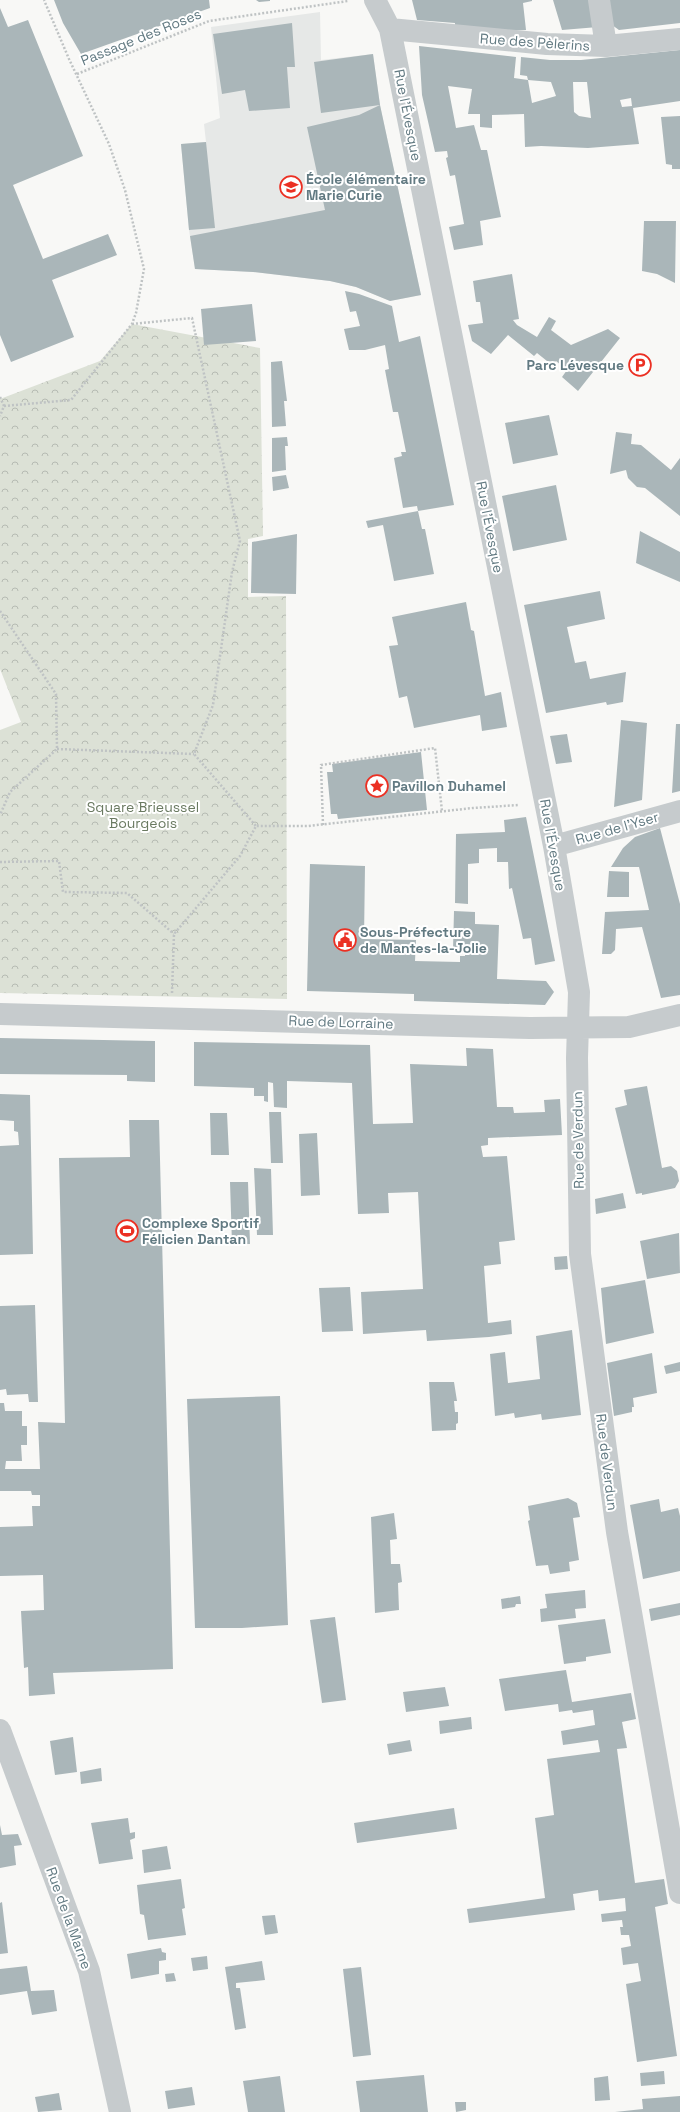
<svg xmlns="http://www.w3.org/2000/svg" width="680" height="2112" font-family="'Space Grotesk',sans-serif">
<style>
.built{fill:#e6e8e7}
.park{fill:url(#park-crowns)}
.building{fill:#aab6b9;fill-rule:evenodd}
.lines{fill:none;stroke-linecap:round;stroke-linejoin:round}
.path{stroke:#bfc3c4;stroke-width:2.5;stroke-dasharray:2 2;stroke-linecap:butt}
.minor{stroke:#c6cbcd;stroke-width:22}
.labels{text-anchor:middle;dominant-baseline:central;stroke-width:4;stroke-linejoin:round;paint-order:stroke}
.street-label{font-size:14px;fill:#627a82;stroke:#fff}
.poi-label{font-size:14px;font-weight:bold;fill:#627a82;stroke:#fff;text-anchor:start}
.park-label{font-size:14px;fill:#6a7a61;stroke:#fff}
</style>
<defs>
<pattern id="park-crowns" width="20" height="18" patternUnits="userSpaceOnUse"><rect width="20" height="18" fill="#dce1d6"/><path d="M2 6a3 3 0 1 1 6 0M12 15a3 3 0 1 1 6 0" fill="none" stroke="#b6bbb3"/></pattern>
</defs>
<rect width="100%" height="100%" fill="#f8f8f6"/>
<path class="built" d="M320,12l1,48 52,-6 7,51 41,190 -31,6 -34,-14 -26,-6 -77,-9 -58,-3 -6,-39 -8,-86 25,-2 -2,-18 16,-6 -9,-91z"/>
<path class="park" d="M132,324l128,24 3,188 -15,3v58l38,-1 1,403 -287,-6v-263l21,-8 -21,-53v-270l100,-38z"/>
<path class="building" d="M54,0h155l1,8 -129,46 -18,-31z
M256,0h14v1l-11,1z
M412,0h120v1l-9,2 3,27 -29,1 -42,-3v-5l-38,-3z
M553,0h40l5,27 -36,3z
M607,0h73v23l-61,7 -7,-5z
M0,8l8,19 20,-7 55,136 -70,29 30,74 65,-25 9,21 -65,25 22,57 -63,25 -11,-27z
M292,23l3,44h-8l3,41 -41,3 -4,-21 -23,4 -9,-60z
M419,46l97,11 -2,21 14,2 4,23 24,-7 -5,-14 -23,-2 -1,-4 -7,-1 1,-18 29,3h31l99,-10v51l-47,7 6,36 -51,4 -47,-2 -16,1 -1,-33 -32,1v13l-12,-1v-13h-12l4,-25 -24,-3 8,42 18,-3 7,25h6l14,67 -21,4 3,24 -29,5 -5,-23 15,-3 -9,-49 -5,1 -4,-18 2,-1 -1,-6 -12,1 -13,-57zM573,82h14l4,36 -12,-2 -5,-4zM631,98l1,8 -10,1 -2,-7z
M373,54l7,51 -59,8 -7,-51z
M380,105l41,190 -31,6 -34,-14 -26,-6 -77,-9 -58,-3 -5,-33 135,-26 -18,-83 52,-12z
M680,116v53h-8v-4l-6,-1 -5,-47z
M206,142l9,86 -26,2 -8,-86z
M644,221h32l-1,62 -18,-9 -15,-3z
M512,274l7,45 -6,1 4,5 20,12 12,-20 7,4 -5,9 20,15 37,-16 12,9 -42,53 -16,-14 5,-7 -11,-9 -4,4 -15,-12 -3,3 -26,-21 -17,19 -19,-13 -4,-16 15,-2 -3,-21h-4l-3,-21z
M345,291l14,3 33,12 7,36 21,-6 34,169 -36,6 -1,-5 -14,2 -9,-50 8,-2 -1,-4h5l-8,-40h-5l-8,-42 4,-1 -4,-24 -20,5h-16l-5,-21 16,-3 -4,-15 -6,1z
M252,304l4,37 -52,4 -3,-36z
M282,361l5,40h-3l2,25 -14,1 -1,-65z
M549,415l9,40 -45,9 -8,-41z
M616,432l16,2 -1,10 10,1 30,25 9,-12v58l-35,-28 -8,-1 -9,-9 -2,-8 -16,4z
M287,437l1,9h-3l1,24 -14,2v-34z
M286,475l3,13 -16,3 -1,-14z
M556,485l11,55 -54,11 -11,-55z
M418,511l4,18h3l9,45 -40,7 -11,-56 -15,3 -2,-7z
M640,531l40,21v30l-44,-19z
M297,534l-1,60 -45,-1 1,-51z
M600,591l5,28 -38,8 8,36 11,-2 4,18 36,-7 -3,30 -16,3 -1,-3 -60,11 -22,-108z
M466,602l5,28 3,1 11,65 16,-4 6,35 -25,4 -2,-16 -66,13 -7,-32 -8,2 -10,-52 9,-1 -6,-28z
M621,720l26,3 -5,77 -28,7z
M676,724h4v67l-8,2z
M567,734l5,28 -16,2 -6,-28z
M421,752l6,58 -89,9 -1,-5h-6l-4,-42h6l-1,-8z
M526,817l29,144 -20,4 -4,-27 -8,1 -11,-51 -3,1 -1,-27h-11v-14l-18,1v14l-11,1v40l-13,-1 1,-69 49,-2 -1,-12z
M660,828l20,76v91l-19,3 -19,-71 -26,2 -1,21 -4,4h-9l3,-42 44,-2 -10,-43h-28l12,-19 12,-11z
M310,864l55,2 -1,73 52,1 -1,21 45,1v-6h5v-5l-12,-1 1,-39 21,1v12l24,1 -2,54 49,2 8,11 -9,13 -131,-4v-7l-107,-3z
M609,871l20,1v25h-22z
M0,1038l155,3v41l-28,-1v-6l-127,-1z
M194,1042l176,3 3,79 40,-1 -3,-59 57,2 -1,-18 27,1 4,58h16l1,6 31,-1 -1,-12 16,-1 2,36 -74,3v7l-7,1 2,11 24,-1 8,84 -16,2 2,22 -17,2 4,57 23,-3 1,14 -23,3 -62,4 -1,-11 -63,4 -2,-42 62,-3 -5,-97 -30,1 1,20 -31,1 -6,-131 -65,-2v27l-13,-1 -1,-24 -5,-1v20l-4,-1v-5h-10v-8l-60,-2z
M647,1086l15,82 9,-2 6,5 2,10 -4,7 -33,7v-2l-6,1 -21,-86 12,-3 -3,-15z
M0,1094l30,1 3,159 -33,1v-109l19,-1 -1,-13 -4,-1v-10l-14,-1z
M269,1112h12l2,51h-12z
M210,1113h17l2,42h-18z
M129,1120h30l14,549 -120,4 2,21 -26,2 -1,-29 -4,1 -3,-57 23,-1 -1,-35 -43,1v-49l33,-1 -1,-20h8v-11h-8l-1,-4h-31v-88h4l1,8h17v15h5v19h-6l1,16h-16l-1,8h35l-2,-47 27,1 -6,-265 71,-1z
M317,1133l3,62 -19,1 -2,-62z
M254,1168l17,1 2,66h-16z
M230,1182h18l2,62h-18z
M623,1193l3,15 -30,6 -1,-15z
M679,1233l1,40 -33,6 -7,-38z
M567,1256l1,13 -13,1 -1,-13z
M645,1280l9,53 -48,11 -5,-56z
M350,1287l3,44 -31,1 -3,-44z
M35,1305l3,97h-9l-1,-8 -21,1 -1,-6 -6,1v-84z
M572,1330l9,85 -39,5 -1,-6 -26,4 -1,-5 -19,3 -5,-62 15,-2 3,31 32,-4 -4,-43z
M652,1353l5,40 -24,5 1,9h-2v5l-18,4 -7,-53z
M680,1362v9l-14,3 -2,-8z
M429,1382h25l3,19h-3l1,11h3v11l-2,1v6l-24,1z
M280,1396l8,229 -46,3h-47l-8,-229z
M568,1498l9,5 3,14 -7,1 6,42 -10,2 1,9 -20,3 -2,-9 -12,1 -8,-45 2,-1 -2,-14z
M659,1499l2,13 17,-4 2,8v55l-37,8 -13,-74z
M394,1513l3,26 -7,1 1,24h9l2,18 -4,1 1,27 -24,3 -4,-96z
M585,1590l1,18 -11,1 1,9 -35,4 -1,-13 7,-1 -2,-14z
M520,1596l1,8h-5l-1,3 -13,2 -1,-10z
M680,1603v12l-29,6 -2,-12z
M335,1617l11,83 -24,3 -12,-83z
M605,1619l6,34 -25,4v4l-22,3 -6,-39z
M566,1670l6,32 59,-9 5,26 -14,3 5,26 -10,1 18,134 29,-4 4,25 -13,3 22,149 -40,6 -11,-78 15,-3 -3,-18 -15,2 -2,-17 10,-2 -2,-11h-8l-1,-8h3l-1,-7 -20,2 -1,-8 25,-3 -1,-13 -26,3 -1,-11 -25,4 2,16 -106,13 -2,-14 78,-11 -10,-80 19,-3 -7,-56 53,-7 -2,-12 -35,5 -2,-14 34,-6 -2,-15 -20,3 -1,-3 -13,2 -1,-8 -53,7 -6,-32z
M445,1687l4,19 -43,6 -3,-20z
M471,1717l1,12 -32,5 -1,-13z
M73,1737l4,35 -22,3 -5,-34z
M410,1740l2,11 -23,4 -2,-11z
M101,1768l1,13 -21,3 -1,-12z
M454,1808l3,21 -100,14 -3,-20z
M128,1818l2,15 5,-1v6l-5,2 3,19 -34,5 -8,-41z
M0,1825l2,10 16,-1 4,11 -8,1 2,19 -16,3z
M167,1846l4,23 -27,4 -2,-23z
M181,1879l4,29 -3,1 4,26 -38,5 -4,-25 -4,-1 -3,-29z
M2,1902l6,51 -8,1v-51z
M275,1915l3,18 -13,2 -3,-19z
M161,1948l1,4 4,1v7l-7,1v13l-28,5 -4,-25z
M207,1956l1,13 -15,2 -2,-13z
M262,1961l3,19 -29,3v5h4l6,40 -11,2 -10,-63z
M27,1966l4,25 23,-1 3,21 -25,4 -5,-24 -27,4v-26z
M361,1967l10,88 -18,2 -10,-88z
M174,1973l2,8 -10,1 -1,-8z
M664,2071l1,13 -24,2 -1,-13z
M424,2075l4,37h-68l-4,-31z
M280,2076l5,36h-37l-5,-31z
M608,2076l2,24 -15,1 -1,-23z
M192,2087l3,18 -27,4 -3,-18z
M59,2093l3,17 -24,2 -3,-15z
M680,2096v16h-65l28,-3 -1,-10z
M455,2102h11v8l-10,2z"/>
<g class="lines">
<path class="path" d="M77,74l132,-53 139,-20
M132,324l60,-6 48,223 -8,31 -19,133 -19,49 62,72
M0,397l4,9 -4,10
M4,406l67,-6 61,-76 4,-11 8,-44 -19,-79 -16,-46 -40,-85 -25,-59
M0,611l56,83 1,55 -47,43 -10,23
M57,749l137,5
M323,825l-2,-60 114,-17 7,63
M0,862l59,-1 4,31 64,1 47,41
M172,993l2,-59 66,-78 16,-30h52l165,-18 46,-3"/>
<path class="minor" d="M375,0l15,29 164,817 25,146 -2,66 3,196 37,278 63,361
M599,0l7,46
M390,29l157,15 59,2 74,-7
M554,846l126,-35
M0,1014l530,14 99,-1 51,-12
M0,1730l89,241 31,141"/>
</g>
<defs>
<g id="school-ring" transform="scale(1.15)"><circle r="9.5" fill="#fff" stroke="#eb3023" stroke-width="1.5"/><path d="M0-5L7-2L0 1L-7-2ZM-4 1L0 2.5L4 1V4Q0 6-4 4Z" fill="#eb3023"/></g>
<g id="parking-ring" transform="scale(1.15)"><circle r="9.5" fill="#fff" stroke="#eb3023" stroke-width="1.5"/><path d="M-3.5-5.5H1a3.5 3.5 0 0 1 0 7H-1V5.5H-3.5ZM-1-3.4V-.6H.8a1.4 1.4 0 0 0 0-2.8Z" fill="#eb3023"/></g>
<g id="sight-ring" transform="scale(1.15)"><circle r="9.5" fill="#fff" stroke="#eb3023" stroke-width="1.5"/><path d="M0-6L1.8-2.2L6-1.7L2.9 1.2L3.7 5.4L0 3.3L-3.7 5.4L-2.9 1.2L-6-1.7L-1.8-2.2Z" fill="#eb3023"/></g>
<g id="civic-ring" transform="scale(1.15)"><circle r="9.5" fill="#fff" stroke="#eb3023" stroke-width="1.5"/><path d="M-.6-6.5H3V-4.5H.6V-3L4-1V1h2V6H-6V1h2V-1L-.6-3ZM-1.2 2.5V6h2.4V2.5Z" fill="#eb3023"/></g>
<g id="stadium-ring" transform="scale(1.15)"><circle r="9.5" fill="#fff" stroke="#eb3023" stroke-width="1.5"/><path d="M0-5a6.5 5 0 1 0 0 10a6.5 5 0 1 0 0-10ZM-3.5-1.8h7v3.6h-7Z" fill="#eb3023"/></g>
</defs>
<g fill-rule="evenodd">
<use href="#school-ring" x="291" y="187"/>
<use href="#parking-ring" x="640" y="365"/>
<use href="#sight-ring" x="377" y="786"/>
<use href="#civic-ring" x="345" y="940"/>
<use href="#stadium-ring" x="127" y="1231"/>
</g>
<g class="labels">
<g class="street-label">
<text transform="translate(141 37) rotate(-22)">Passage des Roses</text>
<text transform="translate(535 42) rotate(4)">Rue des Pèlerins</text>
<text transform="translate(408 115) rotate(79)">Rue l'Évesque</text>
<text transform="translate(490 527) rotate(79)">Rue l'Évesque</text>
<text transform="translate(617 828) rotate(-16)">Rue de l'Yser</text>
<text transform="translate(553 845) rotate(80)">Rue l'Évesque</text>
<text transform="translate(341 1022) rotate(2)">Rue de Lorraine</text>
<text transform="translate(578 1140) rotate(-91)">Rue de Verdun</text>
<text transform="translate(607 1462) rotate(83)">Rue de Verdun</text>
<text transform="translate(69 1918) rotate(70)">Rue de la Marne</text>
</g>
<g class="poi-label">
<text x="306" y="179">École élémentaire<tspan x="306" dy="16">Marie Curie</tspan></text>
<text x="624" y="365" text-anchor="end">Parc Lévesque</text>
<text x="392" y="786">Pavillon Duhamel</text>
<text x="360" y="932">Sous-Préfecture<tspan x="360" dy="16">de Mantes-la-Jolie</tspan></text>
<text x="142" y="1223">Complexe Sportif<tspan x="142" dy="16">Félicien Dantan</tspan></text>
</g>
<g class="park-label">
<text x="143" y="807">Square Brieussel<tspan x="143" dy="16">Bourgeois</tspan></text>
</g>
</g>
</svg>
